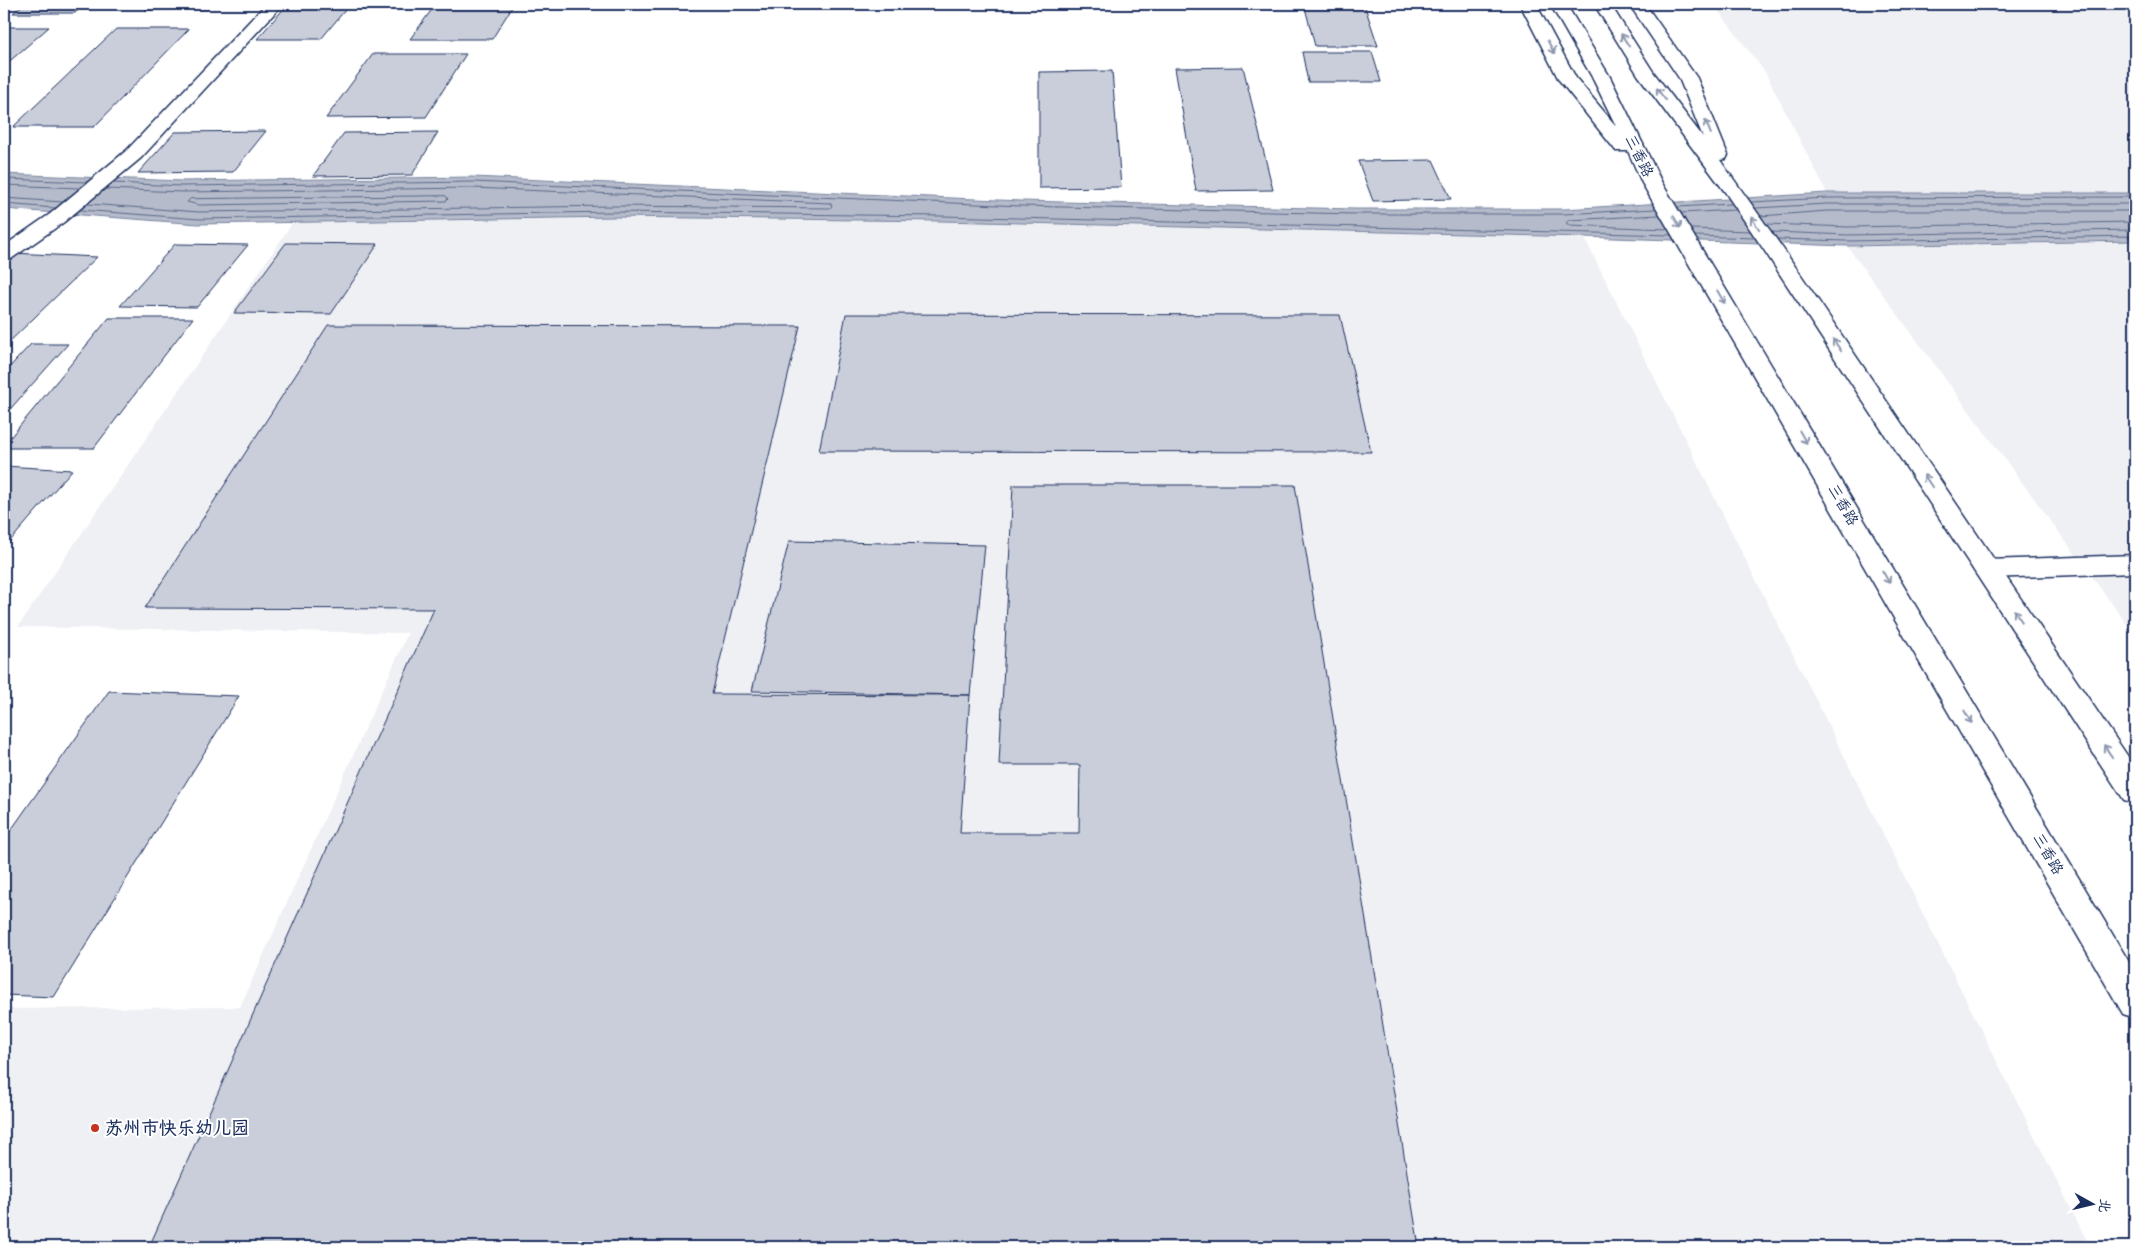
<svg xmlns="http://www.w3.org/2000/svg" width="2139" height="1251" font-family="Pangolin,'LXGW WenKai TC',sans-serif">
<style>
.built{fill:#eff0f4}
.water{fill:#b5bbca;stroke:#77839f}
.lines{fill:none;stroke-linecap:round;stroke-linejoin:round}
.shore{stroke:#596789;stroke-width:1}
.building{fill:#caceda;stroke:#1b2f5e}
.street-casing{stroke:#1b2f5e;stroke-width:3}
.secondary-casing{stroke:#1b2f5e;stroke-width:3}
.street{fill:#fff;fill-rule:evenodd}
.secondary{fill:#fff;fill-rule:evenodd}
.oneway{stroke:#8d97ae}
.poi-dot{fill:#c8321e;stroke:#fff;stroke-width:2}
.labels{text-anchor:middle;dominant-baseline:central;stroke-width:4;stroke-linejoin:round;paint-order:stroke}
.street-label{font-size:15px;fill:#1b2f5e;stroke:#fff}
.near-poi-label{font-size:18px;font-weight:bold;fill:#1b2f5e;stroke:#fff;text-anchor:start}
</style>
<rect width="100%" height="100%" fill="#fff"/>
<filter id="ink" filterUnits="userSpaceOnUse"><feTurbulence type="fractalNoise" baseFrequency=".02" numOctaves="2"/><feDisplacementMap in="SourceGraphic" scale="10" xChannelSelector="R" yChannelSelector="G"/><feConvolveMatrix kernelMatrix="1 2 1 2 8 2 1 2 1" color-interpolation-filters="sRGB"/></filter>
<g filter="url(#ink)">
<path class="built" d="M1713,4h422v189h-308l-62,-121z
M614,217l327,4 643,16 506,1010h-2086v-238l236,-2 168,-374 -390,-6 275,-405z
M2135,241v394l-288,-389z"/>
<path class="water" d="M4,174l178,7 291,-4 548,24 334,8h209l263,-16h308v48l-288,5 -263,-9 -643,-16 -327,-4 -416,7 -194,-15z"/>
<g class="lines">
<path class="shore" d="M4,179l83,3
M113,183l69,3 291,-4 548,24 334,8h209l91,-5
M4,185l75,3
M446,196l2,3 -2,2 -247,4 -12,-3 3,-3z
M4,198l58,4
M1752,202l75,-4 308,-1
M4,204l51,4
M88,204l111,8 415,-6 216,2 2,-2 -2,-3 -357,-15 -291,4 -76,-3
M1678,207l53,-3
M1756,208l71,-4h308
M81,210l118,9 415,-7 327,4 730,19
M1682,213l53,-3
M1659,215l-90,5 -3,3 3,2 98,4
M1761,216l66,-5h308
M1767,224l81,3 287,-5
M1691,229l59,2
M1773,232l75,3 287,-5
M1695,236l59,2
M1777,239l71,2 287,-5"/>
</g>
<path class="building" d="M24,4h61l-10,9h-62z
M151,4h62l-5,5 -63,1z
M288,4h62l-29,35h-64z
M436,4h78l-22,35h-82z
M1304,4h60l14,42h-63z
M4,27h45l-45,39z
M116,29h73l-95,98h-81z
M1302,52h70l9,30h-73z
M373,54h93l-40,63 -100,1z
M1243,67l30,123 -77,1 -21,-123z
M1112,71l9,116 -82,1v-116z
M266,131l-33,41 -95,1 37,-41z
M438,132l-26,43 -99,1 31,-43z
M1433,160l18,39 -78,2 -15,-40z
M286,243l92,1 -47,70 -97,-1z
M175,244l73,1 -51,62 -77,-1z
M12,253l85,4 -93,90v-87z
M846,314l494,1 31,137 -552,-1z
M109,318h84l-99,130h-90v-3z
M328,325l472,1 -88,368 258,1 -10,138h119l1,-68h-81l14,-280h282l124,762h-1270l285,-638 -289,-1z
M31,344h37l-64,72v-43z
M4,466l68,4 -68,78z
M789,541l196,4 -15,150 -218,-4z
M109,691l130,5 -185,301 -50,-2v-155z"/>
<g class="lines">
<g class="street-casing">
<path id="street" d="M266,4h17l-142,154 -77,64 -53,37 -7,2v-15l46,-32 77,-64z
M2135,555v18l-149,5 -9,-3 -4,-6 4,-6 9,-3z"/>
</g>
<g class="secondary-casing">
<path id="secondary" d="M1520,4h16l40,74 40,48 -24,-49 -42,-73h16l44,73 52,106 473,789v46l-12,-4 -481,-831 -14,-32h-12l-57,-71z
M1594,4h16l44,69 49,64 -24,-59 -50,-74h16l52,74 31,77 -2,4 -6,1 66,93 349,514v36l-11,-3 -358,-547 -41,-61 -87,-117z"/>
</g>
<use href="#street" class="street"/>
<use href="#secondary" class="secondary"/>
</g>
<defs><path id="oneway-shaft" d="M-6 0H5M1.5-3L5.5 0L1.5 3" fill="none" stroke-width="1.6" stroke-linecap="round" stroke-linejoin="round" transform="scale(1.25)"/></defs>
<g class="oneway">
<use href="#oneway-shaft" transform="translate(1625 40) rotate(-122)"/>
<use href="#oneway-shaft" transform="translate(1551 47) rotate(62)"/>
<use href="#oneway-shaft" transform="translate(1661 94) rotate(-127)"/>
<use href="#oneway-shaft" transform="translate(1708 127) rotate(-112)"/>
<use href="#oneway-shaft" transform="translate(1677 222) rotate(59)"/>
<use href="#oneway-shaft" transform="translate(1755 223) rotate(-124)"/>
<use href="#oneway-shaft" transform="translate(1721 297) rotate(60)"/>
<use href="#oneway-shaft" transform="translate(1837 345) rotate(-124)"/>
<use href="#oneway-shaft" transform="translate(1803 437) rotate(60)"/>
<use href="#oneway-shaft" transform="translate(1928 481) rotate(-124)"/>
<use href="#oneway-shaft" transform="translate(1886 577) rotate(60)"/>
<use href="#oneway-shaft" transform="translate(2018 616) rotate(-124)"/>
<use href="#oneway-shaft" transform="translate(1968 717) rotate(60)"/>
<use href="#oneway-shaft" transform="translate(2108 751) rotate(-124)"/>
</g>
</g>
<circle class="poi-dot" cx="95" cy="1128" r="5"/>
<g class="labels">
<g class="street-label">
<text transform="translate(1639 156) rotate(64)">三香路</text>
<text transform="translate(1843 505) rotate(60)">三香路</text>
<text transform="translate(2048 854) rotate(60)">三香路</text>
</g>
<g class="near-poi-label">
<text x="105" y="1128">苏州市快乐幼儿园</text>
</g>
</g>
<rect width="2139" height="1251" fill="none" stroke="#fff" stroke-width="20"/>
<rect x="10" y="10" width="2119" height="1231" fill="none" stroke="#1b2f5e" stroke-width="2" filter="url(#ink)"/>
<g transform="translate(2092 1204) rotate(98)" stroke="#ffffff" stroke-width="4" paint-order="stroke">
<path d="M0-4L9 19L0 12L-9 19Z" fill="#1b2f5e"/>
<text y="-8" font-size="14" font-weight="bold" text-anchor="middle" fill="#1b2f5e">北</text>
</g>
</svg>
